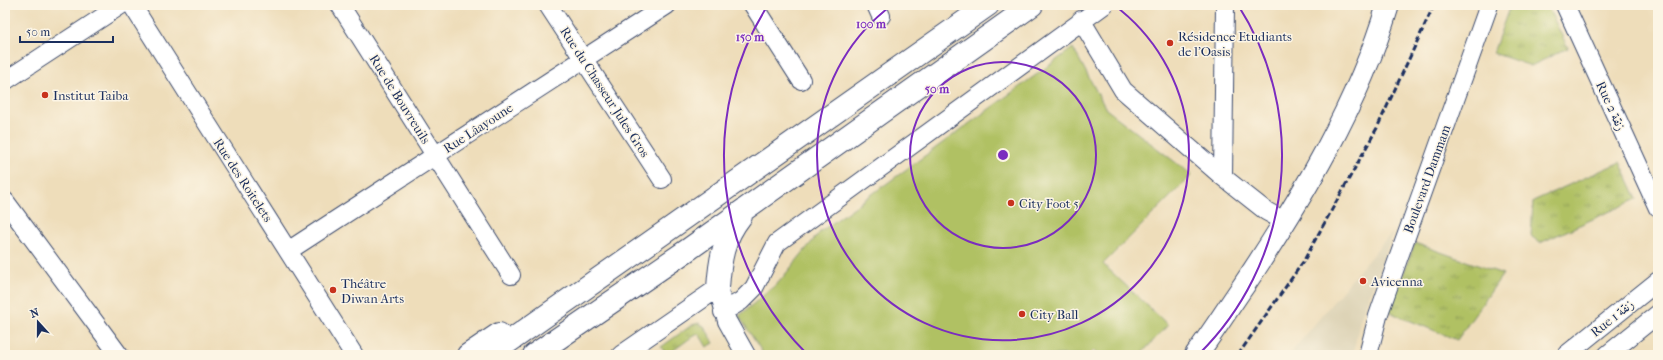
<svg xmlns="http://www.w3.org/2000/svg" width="1663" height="360" font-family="'IM FELL French Canon',Amiri,serif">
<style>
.built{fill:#ddd3b6}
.grass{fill:url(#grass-tufts);stroke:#667861}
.green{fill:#b0c164;stroke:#667861}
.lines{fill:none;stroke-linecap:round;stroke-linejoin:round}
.minor-casing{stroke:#3b496c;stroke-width:20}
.major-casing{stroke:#3b496c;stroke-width:24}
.highway-casing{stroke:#3b496c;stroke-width:24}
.minor{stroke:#fff;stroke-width:18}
.major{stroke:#fff;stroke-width:22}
.highway{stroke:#fff;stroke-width:22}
.rail{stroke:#1b2f5e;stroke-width:3;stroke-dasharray:6 3;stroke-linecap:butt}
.ring{fill:none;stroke:#7b2cbf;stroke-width:2}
.poi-dot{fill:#c8321e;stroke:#fcf5e5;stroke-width:1.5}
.labels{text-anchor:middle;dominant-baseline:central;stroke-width:3;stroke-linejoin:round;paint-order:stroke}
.poi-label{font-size:13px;fill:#1b2f5e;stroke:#fcf5e5;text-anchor:start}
.street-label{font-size:13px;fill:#1b2f5e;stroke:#fcf5e5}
.centre{fill:#7b2cbf;stroke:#fcf5e5;stroke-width:2}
.ring-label{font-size:12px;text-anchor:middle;font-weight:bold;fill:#7b2cbf;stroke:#fcf5e5;stroke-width:3;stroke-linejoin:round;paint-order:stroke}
</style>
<defs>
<pattern id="grass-tufts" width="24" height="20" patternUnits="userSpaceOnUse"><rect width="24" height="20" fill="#b0c164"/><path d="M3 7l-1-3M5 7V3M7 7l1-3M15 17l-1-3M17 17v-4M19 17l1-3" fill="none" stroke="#8e9d56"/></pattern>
</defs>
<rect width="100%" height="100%" fill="#fcf5e5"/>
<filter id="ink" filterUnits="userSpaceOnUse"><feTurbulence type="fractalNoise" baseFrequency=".025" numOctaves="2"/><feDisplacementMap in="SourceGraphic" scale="8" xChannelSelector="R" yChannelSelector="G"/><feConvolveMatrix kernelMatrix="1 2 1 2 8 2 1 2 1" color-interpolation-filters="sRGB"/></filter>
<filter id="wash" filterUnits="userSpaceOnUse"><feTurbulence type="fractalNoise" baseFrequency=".012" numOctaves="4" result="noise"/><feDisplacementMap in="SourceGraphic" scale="16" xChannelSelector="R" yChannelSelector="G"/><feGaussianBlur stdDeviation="0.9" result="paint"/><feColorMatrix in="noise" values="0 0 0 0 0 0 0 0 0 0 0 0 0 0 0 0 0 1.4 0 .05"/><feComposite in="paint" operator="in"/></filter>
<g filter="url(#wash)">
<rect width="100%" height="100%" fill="#eeddba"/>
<path class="built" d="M1393,233l-33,87 -7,35h-64l94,-113z"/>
<path class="grass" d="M1510,5h37l21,43 -37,18 -38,-13z
M1620,162l17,37 -97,44 -9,-7 2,-35z
M1415,243l88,31 -46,66 -68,-28z
M699,323l5,3 10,17 -7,4 -8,-13h-3l-29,21 -6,-8 31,-22z"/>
<path class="green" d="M1073,48l33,61 86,66 -89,89 65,61 -28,30h-41l-5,-5 -5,5h-325l-25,-39 40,-34 41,-50z"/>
</g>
<g filter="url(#ink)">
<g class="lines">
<g class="minor-casing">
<path id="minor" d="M132,5l222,350
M340,5l171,270
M548,5l114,174
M753,5l48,75
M876,5l5,11
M1565,5l93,203
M1081,20l42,70 100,87 43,34 20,11
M5,81l116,-76
M1223,177l2,-172
M5,201l114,154
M288,251l379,-246
M723,312l18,-11 13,-13 23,-45 327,-238
M621,355l97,-67 9,33 19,34
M1368,355l10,-39 20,-57 91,-254
M1566,355l92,-74
M1607,355l51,-41"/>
</g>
<g class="major-casing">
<path id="major" d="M1196,355c17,-23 32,-47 48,-70 58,-87 114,-180 144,-280"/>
</g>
<g class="highway-casing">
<path id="highway" d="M718,288c2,-29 5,-49 23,-72
M468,355l31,-21
M490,355l498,-350
M534,355l155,-106 343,-244"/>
</g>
<use href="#minor" class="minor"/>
<use href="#major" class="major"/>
<use href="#highway" class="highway"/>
<path class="rail" d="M1238,355l65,-93 74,-134 57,-123"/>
</g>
</g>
<g class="ring">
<circle cx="1003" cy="155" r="93"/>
<path d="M1114 5A186 186 0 1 1 892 5"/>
<path d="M807 354A279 279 0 0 1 768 5M1238 5A279 279 0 0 1 1199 354"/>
</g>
<g class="poi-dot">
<circle cx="1170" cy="43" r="4"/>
<circle cx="45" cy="95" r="4"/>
<circle cx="1011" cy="203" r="4"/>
<circle cx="1363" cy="281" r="4"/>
<circle cx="333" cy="290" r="4"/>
<circle cx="1022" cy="314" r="4"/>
</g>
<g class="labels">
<g class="poi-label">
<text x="1178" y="36">Résidence Etudiants<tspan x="1178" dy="15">de l'Oasis</tspan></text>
<text x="53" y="95">Institut Taiba</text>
<text x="1019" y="203">City Foot 5</text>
<text x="1371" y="281">Avicenna</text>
<text x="341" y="283">Théâtre<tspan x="341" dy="15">Diwan Arts</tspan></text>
<text x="1030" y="314">City Ball</text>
</g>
<g class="street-label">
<text transform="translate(605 92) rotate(57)">Rue du Chasseur Jules Gros</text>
<text transform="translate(400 99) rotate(58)">Rue de Bouvreuils</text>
<text transform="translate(1611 106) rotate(65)">Rue 2 زنقة</text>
<text transform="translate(478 128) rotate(-33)">Rue Lâayoune</text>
<text transform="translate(1427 179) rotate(-70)">Boulevard Dammam</text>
<text transform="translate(243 180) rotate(57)">Rue des Roitelets</text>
<text transform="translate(1612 318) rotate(-39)">Rue 1 زنقة</text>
</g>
</g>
<circle cx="1003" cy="155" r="6" class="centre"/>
<g class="ring-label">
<text x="871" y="28">100 m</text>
<text x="750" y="41">150 m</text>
<text x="937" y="93">50 m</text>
</g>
<rect width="1663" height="360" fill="none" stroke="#fcf5e5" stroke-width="20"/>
<g transform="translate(38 322) rotate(339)" stroke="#fcf5e5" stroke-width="3" paint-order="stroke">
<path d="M0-3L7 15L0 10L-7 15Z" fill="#1b2f5e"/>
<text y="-6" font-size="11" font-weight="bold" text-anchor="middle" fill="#1b2f5e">N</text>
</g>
<path d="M20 36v6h93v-6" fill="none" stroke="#1b2f5e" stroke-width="2"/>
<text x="26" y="36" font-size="12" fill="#1b2f5e" stroke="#fcf5e5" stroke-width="3" paint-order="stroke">50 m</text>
</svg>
